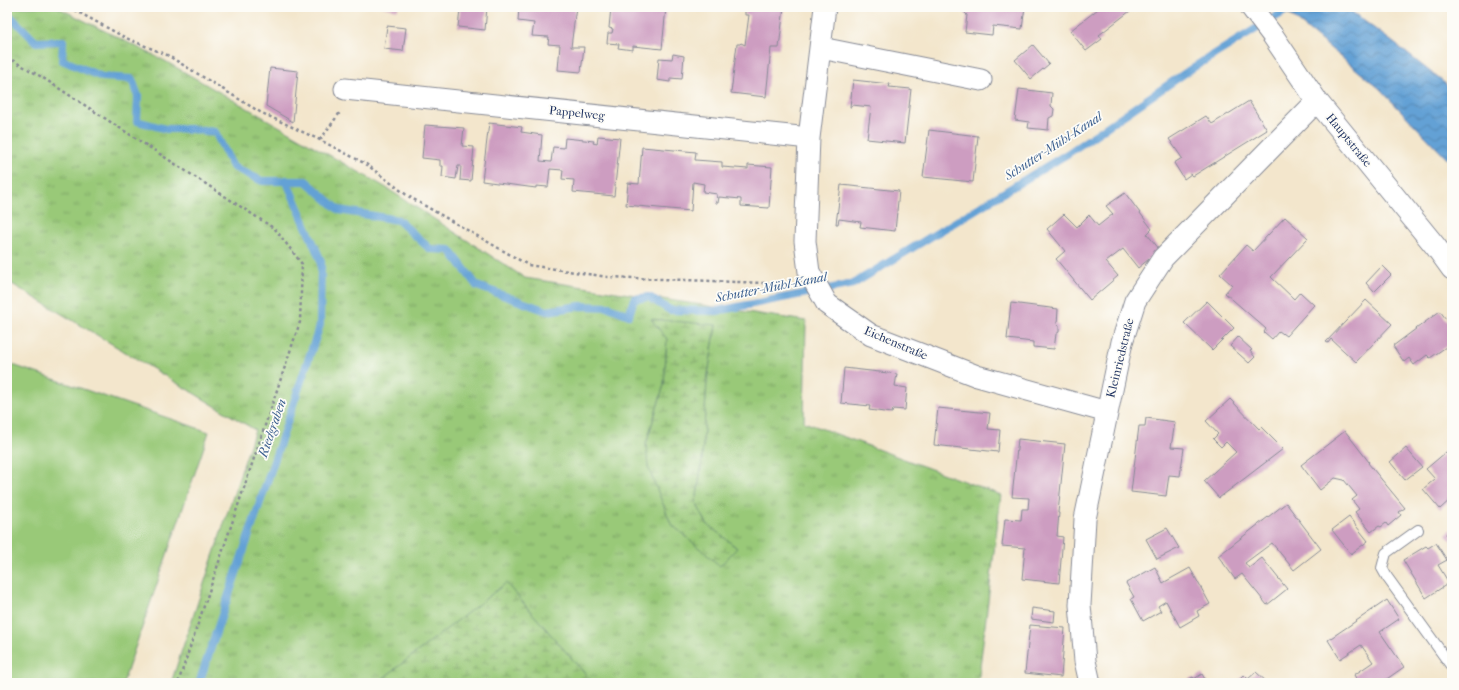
<svg xmlns="http://www.w3.org/2000/svg" width="1459" height="690" font-family="'IM FELL French Canon',serif">
<style>
.grass{fill:url(#grass-tufts);stroke:#5a7c6b;fill-rule:evenodd}
.wetland{fill:url(#wetland-marsh);stroke:#5a7c6b}
.garden{fill:#99c978;stroke:#5a7c6b}
.water{fill:url(#water-waves);stroke:#40689a}
.lines{fill:none;stroke-linecap:round;stroke-linejoin:round}
.stream{stroke:#64a1d5;stroke-width:8}
.building{fill:#cd9dc1}
.lane-casing{stroke:#878a95;stroke-width:12}
.street-casing{stroke:#878a95;stroke-width:23}
.path{stroke:#878a95;stroke-width:2.5;stroke-dasharray:3 3;stroke-linecap:butt}
.lane{stroke:#fff;stroke-width:10}
.street{stroke:#fff;stroke-width:21}
.labels{text-anchor:middle;dominant-baseline:central;stroke-width:3.5;stroke-linejoin:round;paint-order:stroke}
.street-label{font-size:12px;fill:#1b2f5e;stroke:#fdfcf7}
.water-label{font-size:13px;font-style:italic;fill:#385d8e;stroke:#fdfcf7}
</style>
<defs>
<pattern id="grass-tufts" width="24" height="20" patternUnits="userSpaceOnUse"><rect width="24" height="20" fill="#99c978"/><path d="M3 7l-1-3M5 7V3M7 7l1-3M15 17l-1-3M17 17v-4M19 17l1-3" fill="none" stroke="#7ca466"/></pattern>
<pattern id="wetland-marsh" width="20" height="14" patternUnits="userSpaceOnUse"><rect width="20" height="14" fill="#99c978"/><path d="M1 5h8M5 5V1M11 12h8M15 12V8" fill="none" stroke="#7ca466"/></pattern>
<pattern id="water-waves" width="16" height="10" patternUnits="userSpaceOnUse"><rect width="16" height="10" fill="#64a1d5"/><path d="M0 5q4-4 8 0t8 0" fill="none" stroke="#5284b0"/></pattern>
</defs>
<rect width="100%" height="100%" fill="#fdfcf7"/>
<filter id="ink" filterUnits="userSpaceOnUse"><feTurbulence type="fractalNoise" baseFrequency=".025" numOctaves="2"/><feDisplacementMap in="SourceGraphic" scale="8" xChannelSelector="R" yChannelSelector="G"/><feConvolveMatrix kernelMatrix="1 2 1 2 8 2 1 2 1" color-interpolation-filters="sRGB"/></filter>
<filter id="wash" filterUnits="userSpaceOnUse"><feTurbulence type="fractalNoise" baseFrequency=".012" numOctaves="4" result="noise"/><feDisplacementMap in="SourceGraphic" scale="16" xChannelSelector="R" yChannelSelector="G"/><feGaussianBlur stdDeviation="0.9" result="paint"/><feColorMatrix in="noise" values="0 0 0 0 0 0 0 0 0 0 0 0 0 0 0 0 0 1.4 0 .05"/><feComposite in="paint" operator="in"/></filter>
<g filter="url(#wash)">
<rect width="100%" height="100%" fill="#f3e6cc"/>
<path class="grass" d="M7,7h50l108,54 220,126 140,91 281,43 -2,101 197,73 -23,188h-385l-87,-99 -129,99h-206l84,-253 -248,-149zM716,325l-9,55 -5,79 -6,44 11,21 30,24 -66,-24 -25,-80 18,-59 3,-46z"/>
<path class="wetland" d="M651,319l65,6 -9,55 -5,79 -6,44 11,21 30,24 -17,18 -49,-42 -23,-57 -2,-23 18,-59 3,-46z
M506,583l87,100h-216z"/>
<path class="garden" d="M7,363l202,69 -86,251h-116z"/>
<path class="water" d="M1288,7h49l11,2 46,34 58,46v75l-73,-76 -94,-77z"/>
<g class="lines">
<path class="stream" d="M7,16h3l26,26 27,-1 -1,19 40,17 30,2 6,17 -1,25 29,8h25l24,3 18,35 29,14h44l33,29 59,10 32,29 20,1 27,36 70,25 33,-5 29,1 20,8 5,-16 15,-2 21,13 47,1 136,-27 214,-130 127,-87 91,-56
M199,683l121,-358 1,-64 -35,-81"/>
</g>
<g id="blocks">
<path class="building" d="M255,7h16l-1,3z
M293,7h15v3l-15,-2z
M382,7h16v3z
M456,7h31l-2,23 -27,-3 2,-17h-4z
M519,7h57l-5,40h13l-3,25 -23,-2 2,-25 -12,-1 1,-7 -17,-1 2,-13 -16,-2z
M611,7h55l-4,42 -29,-3v4l-15,-2 1,-4 -12,-1 1,-10h4l1,-4 -4,-1z
M745,7h39l-5,41h-8l-5,49 -35,-4 6,-49h3l1,-1 4,2 4,-30h-4z
M964,7h61l-3,22 -29,-3 -1,9 -27,-3 2,-17 -3,-3z
M1096,7h30l4,4 -31,24 3,4 -16,12 -16,-20 28,-22z
M387,26l19,2 -3,23 -19,-2z
M1033,45l16,19 -18,15 -16,-19z
M673,54l11,2 -2,23 -12,-1v4l-13,-2 2,-22 13,1z
M270,68l28,3 -5,51 -27,-16z
M853,80l37,4 -1,3 22,2 -6,54 -38,-4 4,-32 -19,-2 -1,2h-1z
M1019,89l33,4 -1,13 3,3 -1,7 -4,2 -1,12 -20,-2 1,-6 -14,-2z
M1249,101l18,29 -74,46 -2,-2 -7,5 -10,-16 8,-5 -13,-19 37,-23 6,8z
M489,123l33,4 -1,5 21,3 -2,26 11,1 2,-15 11,1 1,-10 29,3 -1,2 4,1 1,-8 22,2 -6,58 -41,-4 1,-12 -12,-1 1,-9 -13,-1 -2,18 -12,-1v2l-54,-7z
M425,125l39,3 -2,18 12,1 -3,34 -11,-1 1,-14h-3l-2,13 -14,-2 1,-11h-3v-6l-18,-2z
M929,130l49,6 -5,46 -50,-5z
M642,147l54,5 -1,8 27,2v5l26,2v-4l24,2 -3,41 -28,-2v-7l-22,-2 -1,6h-2l1,-9 -14,-2 1,-8 -11,-2 -2,29 -65,-6 2,-22 11,1z
M841,185l58,6 -4,40 -35,-4 1,-5 -22,-3 -1,5h-2z
M1125,193l27,36 -5,5 13,16 -22,18 -15,-19 -17,13 12,14 -28,24 -34,-41 9,-8 -18,-22 17,-15 13,13 12,-12 9,11 15,-12 -7,-8z
M1285,217l23,21 -37,39 23,22 6,-7 14,13 -28,31 -7,-5 -7,8 -8,-7 2,-3 -41,-36 7,-8 -12,-11 26,-29 7,6z
M1382,266l9,9 -17,17 -8,-9z
M1366,300l26,24 -36,38 -25,-23 -3,4 -2,-1z
M1207,301l27,27 -22,22 -28,-27z
M1011,303l47,6 -1,15 2,2v6l-3,2 -2,15 -21,-2v-5l-26,-3z
M1440,311l12,16v16l-22,15 -3,-3 -13,10 -5,-7 -5,4 -11,-16z
M1238,337l14,13 -2,1 5,6 -6,6 -19,-17z
M844,368l53,6 -2,12 12,2 -2,22 -12,-1 -1,4 -23,-3 1,-4 -29,-3z
M1230,399l29,30 2,-2 22,22 -64,49 -15,-17 32,-29 -10,-10 -5,5 -8,-8 5,-5 -12,-13z
M938,408l52,5 -2,16 12,1 -2,22 -64,-7z
M1146,418l29,4 -4,25 13,1 -4,28 -11,-1 -3,21 -35,-4 8,-66h6z
M1345,431l24,31 -1,1 37,45 -6,4 2,3 -13,11 -2,-3 -5,4 -2,-1 -8,6 -16,-20 4,-3 -7,-9 5,-4 -13,-16 -9,-2 -15,12 -19,-25z
M1018,439l47,5 -7,69h1l-2,23 6,1 -4,46 -37,-4 3,-31 -23,-2 3,-27 16,1 1,-11h6l1,-11 -17,-1z
M1452,447v51l-12,11 -17,-20 12,-10 -9,-10z
M1406,448l16,19 -17,13 -15,-18z
M1286,503l35,46 -27,21 -22,-27 -27,20 4,5 13,-10 25,31 -20,16 -25,-31 -7,5 -17,-23z
M1349,517l19,24 -17,13 -19,-24z
M1167,528l12,20 -22,11 -11,-20z
M1452,529v13l-6,-8z
M1436,543l11,17 -9,5 11,18 -23,15 -23,-38 23,-14 2,2z
M1155,567l8,16 27,-15 20,36 -13,7 2,5 -19,11 -14,-26 -8,5 3,5 -18,10 -12,-22 3,-2 -8,-14z
M1387,600l12,19 -19,13 24,35 -23,16h-22l-5,-8 19,-13 -12,-17 -21,14 -12,-19z
M1032,608l23,3 -1,11 -23,-3z
M1030,625l35,3 -4,49 -36,-4z
M1256,672l12,11h-32l8,-8 4,4z
M1202,674l5,9h-25l11,-6 1,2z"/>
</g>
</g>
<g filter="url(#ink)">
<use href="#blocks" fill-opacity="0" stroke="#878a95" stroke-width="1"/>
<g class="lines">
<g class="lane-casing">
<path id="lane" d="M1418,530l-32,23 -4,15 5,9 65,90"/>
</g>
<g class="street-casing">
<path id="street" d="M825,7l-16,131 -4,103 4,31 18,32 44,31 106,41 130,36
M1251,7l22,29 44,65 119,146 16,22
M821,48l160,32
M345,89l464,49
M1090,683l-5,-22 -5,-56 5,-86 37,-177 13,-41 28,-43 154,-157"/>
</g>
<path class="path" d="M69,7l57,31 41,17 93,57 60,28 46,24 42,32 120,69 80,12 181,7
M7,57l33,19 235,153 27,35 -2,58 -122,361
M320,140l21,-29"/>
<use href="#lane" class="lane"/>
<use href="#street" class="street"/>
</g>
</g>
<g class="labels">
<g class="street-label">
<text transform="translate(577 113) rotate(6)">Pappelweg</text>
<text transform="translate(1349 140) rotate(51)">Hauptstraße</text>
<text transform="translate(896 343) rotate(23)">Eichenstraße</text>
<text transform="translate(1120 358) rotate(-76)">Kleinriedstraße</text>
</g>
<g class="water-label">
<text transform="translate(1053 146) rotate(-33)">Schutter-Mühl-Kanal</text>
<text transform="translate(771 287) rotate(-11)">Schutter-Mühl-Kanal</text>
<text transform="translate(272 428) rotate(-71)">Riedgraben</text>
</g>
</g>
<rect width="1459" height="690" fill="none" stroke="#fdfcf7" stroke-width="24"/>
</svg>
